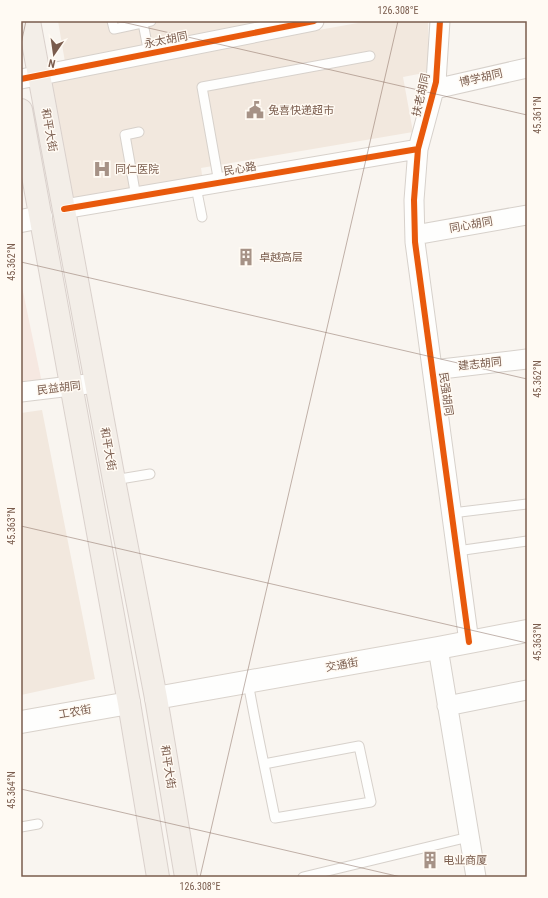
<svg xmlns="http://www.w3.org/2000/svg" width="548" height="898" font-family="'Roboto Condensed','Noto Sans SC',sans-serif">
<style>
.residential{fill:#f2e8de}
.commercial{fill:#f6e8e1}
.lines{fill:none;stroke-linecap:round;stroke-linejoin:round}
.service-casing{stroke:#d7d1cb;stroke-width:11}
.minor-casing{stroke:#d7d1cb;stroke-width:21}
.tertiary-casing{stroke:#d7d1cb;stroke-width:24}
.secondary-casing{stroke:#d9d2cb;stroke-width:24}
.primary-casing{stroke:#dad1cc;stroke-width:24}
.service{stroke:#fefefd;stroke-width:9}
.minor{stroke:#fefefd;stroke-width:19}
.tertiary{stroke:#fefefd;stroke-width:22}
.secondary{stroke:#fefefd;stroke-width:22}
.primary{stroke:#f3eee8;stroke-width:22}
.cycleway-casing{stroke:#fffaf3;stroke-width:8}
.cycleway{stroke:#e8590c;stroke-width:6}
.ticks{fill:none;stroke:#7a5c4d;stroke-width:1;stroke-opacity:0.45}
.labels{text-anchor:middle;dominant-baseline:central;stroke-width:3;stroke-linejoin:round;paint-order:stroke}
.street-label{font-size:11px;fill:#7a5c4d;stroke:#fffaf3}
.poi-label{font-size:11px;fill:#7a5c4d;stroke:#fffaf3;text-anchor:start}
.neatline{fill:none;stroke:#7a5c4d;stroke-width:1.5}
.ticks-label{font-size:10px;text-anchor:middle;fill:#7a5c4d}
</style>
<rect width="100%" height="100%" fill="#f9f5f0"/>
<path class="residential" d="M58,21h203l1,6 -197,35z
M369,21h59l1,51 -26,5 10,55 -212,36 2,13 -130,23 -24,-123 130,-26z
M42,410l53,269 -74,16v-282z"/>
<path class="commercial" d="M21,282l21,101 -21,2z"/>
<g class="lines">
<g class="service-casing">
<path id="service" d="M112,21l2,8 37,-8
M143,23l6,31
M219,183l-17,-96 168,-31
M196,187l6,30
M136,197l-11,-62 14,-3
M114,480l36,-6
M452,513l75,-9
M457,551l70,-10
M248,682c8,46 18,91 27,136l96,-16 -12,-56 -95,18
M21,827l17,-3
M303,877l166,-40"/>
</g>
<g class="minor-casing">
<path id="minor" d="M440,21l-4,61 -18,67 -4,51 1,42 54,400
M21,79l293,-58
M435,89l92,-21
M64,209l354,-60
M415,235l112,-20
M433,370l94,-11
M21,392l75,-9
M438,648l38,229
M447,706l80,-16"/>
</g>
<g class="tertiary-casing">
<path id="tertiary" d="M21,221l20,-4"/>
</g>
<g class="secondary-casing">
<path id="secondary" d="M156,698l282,-50 89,-17
M21,722l108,-19"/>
</g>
<g class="primary-casing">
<path id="primary" d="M29,21l85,459 42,218 30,179
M21,110l108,593 29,174"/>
</g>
<use href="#service" class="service"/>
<use href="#minor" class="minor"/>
<use href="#tertiary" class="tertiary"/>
<use href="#secondary" class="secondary"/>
<use href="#primary" class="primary"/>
<g class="cycleway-casing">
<path id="cycleway" d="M440,21l-4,61 -18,67 -4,51 1,42 54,400
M21,79l293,-58
M64,209l354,-60"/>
</g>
<use href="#cycleway" class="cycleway"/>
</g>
<path class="ticks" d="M118,21l409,94M21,44l5,-23M21,262l506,117M21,526l506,117M21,789l380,88M200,877l198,-856"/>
<defs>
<g id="civic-bare" transform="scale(1.38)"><path d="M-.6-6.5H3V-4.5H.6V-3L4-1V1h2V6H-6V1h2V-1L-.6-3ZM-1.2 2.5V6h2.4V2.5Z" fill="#a69286" stroke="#fffaf3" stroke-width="2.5" paint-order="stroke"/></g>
<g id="hospital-bare" transform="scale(1.38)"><path d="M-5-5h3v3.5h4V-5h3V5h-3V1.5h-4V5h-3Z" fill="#a69286" stroke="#fffaf3" stroke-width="2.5" paint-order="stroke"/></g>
<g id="building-bare" transform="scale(1.38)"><path d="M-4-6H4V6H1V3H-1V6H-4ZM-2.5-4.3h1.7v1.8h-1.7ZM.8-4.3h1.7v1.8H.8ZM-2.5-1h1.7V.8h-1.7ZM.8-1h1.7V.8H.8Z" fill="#a69286" stroke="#fffaf3" stroke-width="2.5" paint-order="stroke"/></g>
</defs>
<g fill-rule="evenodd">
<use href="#civic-bare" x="255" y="110"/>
<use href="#hospital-bare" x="102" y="169"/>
<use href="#building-bare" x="246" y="257"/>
<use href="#building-bare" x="430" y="860"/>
</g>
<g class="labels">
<g class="street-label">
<text transform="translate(166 40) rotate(-11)">永太胡同</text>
<text transform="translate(481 78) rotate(-13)">博学胡同</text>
<text transform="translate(421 95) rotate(-77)">扶老胡同</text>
<text transform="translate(49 130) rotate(80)">和平大街</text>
<text transform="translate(240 169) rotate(-10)">民心路</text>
<text transform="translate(471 225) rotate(-10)">同心胡同</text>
<text transform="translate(480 364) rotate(-6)">建志胡同</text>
<text transform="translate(59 388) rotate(-7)">民益胡同</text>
<text transform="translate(446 394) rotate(82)">民强胡同</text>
<text transform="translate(108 449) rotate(80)">和平大街</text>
<text transform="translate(342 665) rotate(-10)">交通街</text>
<text transform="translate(75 712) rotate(-10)">工农街</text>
<text transform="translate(168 767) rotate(81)">和平大街</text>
</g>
<g class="poi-label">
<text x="268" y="110">兔喜快递超市</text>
<text x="115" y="169">同仁医院</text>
<text x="259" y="257">卓越高层</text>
<text x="443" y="860">电业商厦</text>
</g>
</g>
<rect width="548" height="898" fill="none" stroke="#fffaf3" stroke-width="44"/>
<g transform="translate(54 54) rotate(193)" stroke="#fffaf3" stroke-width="3" paint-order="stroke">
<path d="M0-3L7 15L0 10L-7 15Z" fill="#7a5c4d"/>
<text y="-6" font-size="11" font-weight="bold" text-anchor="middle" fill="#7a5c4d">N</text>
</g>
<rect x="22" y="22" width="504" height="854" class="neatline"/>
<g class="ticks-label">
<text x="398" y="14">126.308°E</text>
<text transform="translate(537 115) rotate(-90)" y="4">45.361°N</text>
<text transform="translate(11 262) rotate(-90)" y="4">45.362°N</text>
<text transform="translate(537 379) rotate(-90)" y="4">45.362°N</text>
<text transform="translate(11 526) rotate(-90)" y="4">45.363°N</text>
<text transform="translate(537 642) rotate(-90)" y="4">45.363°N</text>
<text transform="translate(11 790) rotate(-90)" y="4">45.364°N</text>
<text x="200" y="890">126.308°E</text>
</g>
</svg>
